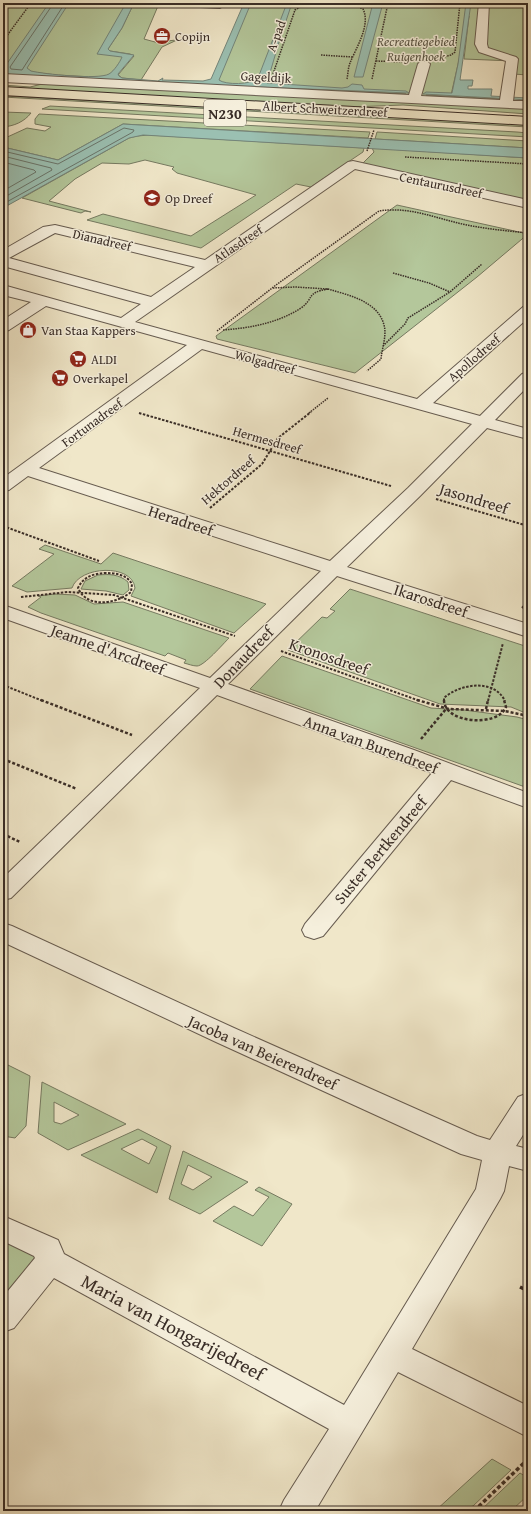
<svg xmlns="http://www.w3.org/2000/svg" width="531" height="1514" font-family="'Gentium Book Plus',serif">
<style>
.green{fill:#b4c79b;stroke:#767a61;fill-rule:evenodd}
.water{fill:#9bc0b2;stroke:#74857a}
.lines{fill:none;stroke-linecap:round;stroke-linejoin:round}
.shore{stroke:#6a766c;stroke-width:1}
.minor-casing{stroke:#675c50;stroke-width:2}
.highway-casing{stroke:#392d27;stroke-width:2}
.path-far3{stroke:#392d27;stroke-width:1.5;stroke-dasharray:1.5 1;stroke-linecap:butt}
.path-far2{stroke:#392d27;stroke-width:2;stroke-dasharray:2.5 1.5;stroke-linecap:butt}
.path-far1{stroke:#392d27;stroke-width:2.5;stroke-dasharray:3 2;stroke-linecap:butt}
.path{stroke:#392d27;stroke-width:3.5;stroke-dasharray:4 2.5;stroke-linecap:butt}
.minor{fill:#f5efdc;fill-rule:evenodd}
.highway{fill:#f0e7c9;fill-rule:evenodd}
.labels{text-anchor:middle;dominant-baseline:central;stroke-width:3;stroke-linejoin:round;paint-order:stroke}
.far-poi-label{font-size:13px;fill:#392d27;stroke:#f5efdc;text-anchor:start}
.far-street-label{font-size:13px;fill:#392d27;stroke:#f5efdc}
.far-park-label{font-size:13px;font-style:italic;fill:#585444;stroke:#f5efdc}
.shield{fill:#f5efdc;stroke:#71675d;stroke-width:1}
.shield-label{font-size:15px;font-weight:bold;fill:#392d27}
.street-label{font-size:16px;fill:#392d27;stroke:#f5efdc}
.near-street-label{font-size:19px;fill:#392d27;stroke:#f5efdc}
</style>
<rect width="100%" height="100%" fill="#f0e7c9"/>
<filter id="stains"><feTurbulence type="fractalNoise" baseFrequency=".005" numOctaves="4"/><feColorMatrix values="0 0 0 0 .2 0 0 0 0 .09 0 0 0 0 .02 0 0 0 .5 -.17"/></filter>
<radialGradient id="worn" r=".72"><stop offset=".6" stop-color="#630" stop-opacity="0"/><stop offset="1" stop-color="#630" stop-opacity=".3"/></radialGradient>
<path class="green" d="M3,3h125l-26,49 27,3 -18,23 -54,-3 -54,-6z
M134,3h29l-5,3 -14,33 11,3 22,-2 -15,7 -21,33 -19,-2 -4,-3 16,-19 -4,-2 -20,-3 -2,-2 14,-21z
M248,3h280v72l-15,-1v-13l-49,-2 5,-43 -18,79h-25l77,4 -9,2 -68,-4 -5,-2 -165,-6 1,-2 149,7 -193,-11z
M42,84l486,23v7l-125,-9 -52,2 -348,-19v-3l27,2z
M3,96l525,27v4l-525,-30z
M50,106l467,26 11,1v4l-486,-28z
M3,112l28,1c-7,9 -17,13 -28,14v-8l2,-3 -2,-1z
M39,114l331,18 -2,6 -245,-14 -65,36 -55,-13v-8l24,-11 18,3 6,-4 -16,-3v-5z
M377,132l151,9v7l-153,-9z
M149,135l215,13 -1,4 -52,35 -15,-3 -95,64 -114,-28 16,-6 88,22 65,-41 -79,-22 -5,-4 2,-2 -29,-7 -16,4 -27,-1 -27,16 -26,22 42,11 -6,-1 -4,2 -59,-15 107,-60 8,-2z
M372,148l156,10v43l-167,-36 13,-13z
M397,205l131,29 -51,43 -122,96 -138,-34 -1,-3z
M45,545l56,19 12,-11 153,51 -32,29 -103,-37 4,-8c-3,-25 -56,-22 -63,0l-45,4 -15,-6 42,-32 -15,-5z
M98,575c11,-1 21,-1 30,7l1,8 -6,5 -17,-4 -25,-2 4,-8z
M350,589l178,58v67l-17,-7 -71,-3 -152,-54 34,-33 5,1 8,-7 -5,-2z
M55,594l20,1 19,9 29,-2 106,36c-6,6 -25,28 -32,28 -4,0 -9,-2 -13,-3l2,-3 -18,-7 -3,3 -124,-43 -13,-6 13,-10 -3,-1z
M282,656l149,52 33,2 53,7 11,3v68l-278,-99z
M8,1065l22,11 -4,50 -11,12 -12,-2v-13l4,-3 -1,-13 -3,-2v-34z
M42,1082l84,42 -58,26 -30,-17zM54,1102l25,13 -18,9 -7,-2z
M138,1129l33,17 -14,47 -76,-38zM142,1139l15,8 -8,17 -28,-15z
M183,1151l65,31 -48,32 -31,-15zM188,1165l24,12 -19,13 -12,-6z
M259,1187l33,17 -30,42 -49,-25 21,-15 19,10 16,-19 -14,-7z
M3,1238l38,20 -38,47z
M492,1459l19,11 -38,36 -13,5h-25z
M520,1473l8,5v17l-17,16h-31z"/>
<path class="water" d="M49,3h20l-42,65 4,3c13,3 67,9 78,3 5,-3 11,-12 13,-17l-25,-3 29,-51h8l-12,25 -14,21 2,2 24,4 -16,19 1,2 3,2 36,3 5,-3 -1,2 41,1 8,-2 33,-76h7l-32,77c6,5 33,5 39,-2l29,-75h5l-13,39 -12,41 75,5 6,-1 4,-3 10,1 2,4 42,2 3,2 -253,-10 -153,-9v-7l3,-2z
M373,3h10l-20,74h-9z
M466,3h5l-11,77h13l-1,6h-4v3h24l-1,7 37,2v2l-105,-6 3,-2 26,1 6,-29z
M123,124l405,24v10l-385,-23 -14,3 -126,70v-61l55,13z"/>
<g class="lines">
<path class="shore" d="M52,3l-1,4 -41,60 1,2 11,1 43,-67
M3,151l55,13 66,-36 10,2 -1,2 -130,72
M3,156l48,12 1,2 -49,28
M3,162l31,8 2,2 -33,19"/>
<g class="minor-casing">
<path id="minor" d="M175,3h49l1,2 -5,3 -40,-2z
M479,3h10l-2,41 1,4 28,9 2,2 -5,42h15v8l-525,-27v-8l406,21 9,-31 2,-2h8l2,2 -9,32 79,4 6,-39 -27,-9 -4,-8z
M353,161l175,39v8l-173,-39 -220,153 282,77 106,-92 5,-2v13l-95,85 47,13 42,-42 6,-2v14l-33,34 33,9v10l-41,-11 -67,68 -73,71 181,57v13l-191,-61 -109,108 186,66 114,43v15l-77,-28 -128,156 -9,3 -9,-3 -3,-6 3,-6 127,-151 -215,-78 -206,203 -8,2v-22l197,-190 -197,-70v-13l207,73 111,-107 -293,-95 -19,14 -6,1v-13l184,-133 -141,-39 -37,24 -6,2v-12l28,-18 -28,-7v-10l118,33 20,-14 -138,-38v-16l40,-23 12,-2 150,35 143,-98zM55,233l140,34 -44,30 -142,-39zM202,349l270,75 -64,64 -78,73 -291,-93z
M3,923l9,3 222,102 243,108 13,4 28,-43 10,-4v34l-12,19 12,3v22l-19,-5 -5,25 -4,8 -88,150 116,57v31l-130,-65 -83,139h-36l5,-11 45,-71 -275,-151 -40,50 -11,4v-35l32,-39 -1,-2 -31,-15v-25l55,24 6,14 280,151 132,-216 6,-29 -21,-6 -245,-112 -213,-100z"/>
</g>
<g class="highway-casing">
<path id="highway" d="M3,87l525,30v8l-525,-30z"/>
</g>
<path class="path-far3" d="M3,41l28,-38
M321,55l31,2
M440,58l11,-3 4,-3 5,-49
M376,61l29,1
M273,74l22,-64 13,-7
M347,79c1,-5 1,-11 3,-16 6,-15 21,-38 13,-54l-14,-6
M372,79l16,-76
M367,151l7,-21
M405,157l123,7
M393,273l36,10 21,9
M328,289c20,6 50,12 56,36 3,10 -2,23 -3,34l-14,12
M223,330c27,-2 55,-7 78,-22 14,-10 4,-15 27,-19l-33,-2 -23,1
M217,331l59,-46 103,-74c31,-5 58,8 88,14 20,4 41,6 61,8
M383,346l22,-22 3,-6 42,-26 32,-28
M309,413l19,-15"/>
<path class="path-far2" d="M139,413l252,73
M436,499l92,27
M210,508l52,-44 16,-26 33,-26
M3,526l96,35
M104,573c11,0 22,1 28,11l-1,8c-15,12 -44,17 -53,-4 5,-11 15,-14 26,-15z
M21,597l47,-5 46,3 121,41
M522,608l6,-7
M281,651l139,50
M3,685l40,16
M444,701v-3c15,-14 50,-20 61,3
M488,701l15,-58"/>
<path class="path-far1" d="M41,700l91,35
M417,700l32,9 56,2 23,5
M444,700c0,23 53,28 62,7l-2,-7
M486,709l2,-9
M421,739l25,-30
M3,759l74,30
M3,834l17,8"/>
<path class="path" d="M520,1287l8,4
M474,1511l54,-52"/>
<use href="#minor" class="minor"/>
<use href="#highway" class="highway"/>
</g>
<defs>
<g id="office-disc" transform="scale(0.9)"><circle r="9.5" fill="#8f2418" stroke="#f5efdc"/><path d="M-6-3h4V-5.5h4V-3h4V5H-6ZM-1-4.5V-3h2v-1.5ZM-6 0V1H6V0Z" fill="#fff"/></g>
<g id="school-disc" transform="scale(0.9)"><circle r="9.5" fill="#8f2418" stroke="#f5efdc"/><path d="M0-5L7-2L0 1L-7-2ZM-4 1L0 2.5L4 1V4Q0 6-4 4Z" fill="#fff"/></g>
<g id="shop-disc" transform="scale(0.9)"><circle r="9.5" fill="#8f2418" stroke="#f5efdc"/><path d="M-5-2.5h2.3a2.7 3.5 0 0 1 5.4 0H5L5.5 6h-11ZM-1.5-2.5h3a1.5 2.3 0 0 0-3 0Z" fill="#fff"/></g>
<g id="supermarket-disc" transform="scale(0.9)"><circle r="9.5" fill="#8f2418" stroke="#f5efdc"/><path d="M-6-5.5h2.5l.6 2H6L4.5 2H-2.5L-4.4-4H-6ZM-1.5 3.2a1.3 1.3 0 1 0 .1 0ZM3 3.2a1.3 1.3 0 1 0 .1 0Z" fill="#fff"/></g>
</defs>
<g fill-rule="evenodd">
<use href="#office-disc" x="162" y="36"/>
<use href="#school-disc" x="152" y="198"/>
<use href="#shop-disc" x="28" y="330"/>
<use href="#supermarket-disc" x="78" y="359"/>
<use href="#supermarket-disc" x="60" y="378"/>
</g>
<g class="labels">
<g class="far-poi-label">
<text x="175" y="36">Copijn</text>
<text x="165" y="198">Op Dreef</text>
<text x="41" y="330">Van Staa Kappers</text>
<text x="91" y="359">ALDI</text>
<text x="73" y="378">Overkapel</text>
</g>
<g class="far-street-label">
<text transform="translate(276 36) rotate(-70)">A-pad</text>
<text transform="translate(266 77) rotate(3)">Gageldijk</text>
<text transform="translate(325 109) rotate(3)">Albert Schweitzerdreef</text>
<text transform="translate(441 185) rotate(12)">Centaurusdreef</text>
<text transform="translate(102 240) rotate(13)">Dianadreef</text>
<text transform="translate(238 244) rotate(-34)">Atlasdreef</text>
<text transform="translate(474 358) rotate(-41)">Apollodreef</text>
<text transform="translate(265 362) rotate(15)">Wolgadreef</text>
<text transform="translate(92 423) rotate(-36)">Fortunadreef</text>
<text transform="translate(267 440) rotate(16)">Hermesdreef</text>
<text transform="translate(228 480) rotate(-41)">Hektordreef</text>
</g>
<g class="far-park-label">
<text x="416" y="41">Recreatiegebied<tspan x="416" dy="15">Ruigenhoek</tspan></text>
</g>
<rect class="shield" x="204" y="100" width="42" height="26" rx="3"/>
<g class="shield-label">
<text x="225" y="113">N230</text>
</g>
<g class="street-label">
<text transform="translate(474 498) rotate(17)">Jasondreef</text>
<text transform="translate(181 520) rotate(18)">Heradreef</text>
<text transform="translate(431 600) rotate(18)">Ikarosdreef</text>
<text transform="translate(108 649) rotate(20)">Jeanne d'Arcdreef</text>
<text transform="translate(329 656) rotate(19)">Kronosdreef</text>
<text transform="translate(243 657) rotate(-46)">Donaudreef</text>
<text transform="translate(371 744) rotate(20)">Anna van Burendreef</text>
<text transform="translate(380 850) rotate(-50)">Suster Bertkendreef</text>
<text transform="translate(263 1052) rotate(24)">Jacoba van Beierendreef</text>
</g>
<g class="near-street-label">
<text transform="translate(173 1327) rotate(28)">Maria van Hongarijedreef</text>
</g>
</g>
<rect width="531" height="1514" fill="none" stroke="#f0e7c9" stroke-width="16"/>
<rect x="4" y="4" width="523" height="1506" fill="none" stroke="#392d27" stroke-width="2"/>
<rect x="8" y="8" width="515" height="1498" fill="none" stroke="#392d27"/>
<rect width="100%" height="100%" filter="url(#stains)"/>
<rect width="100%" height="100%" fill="url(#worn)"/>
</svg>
